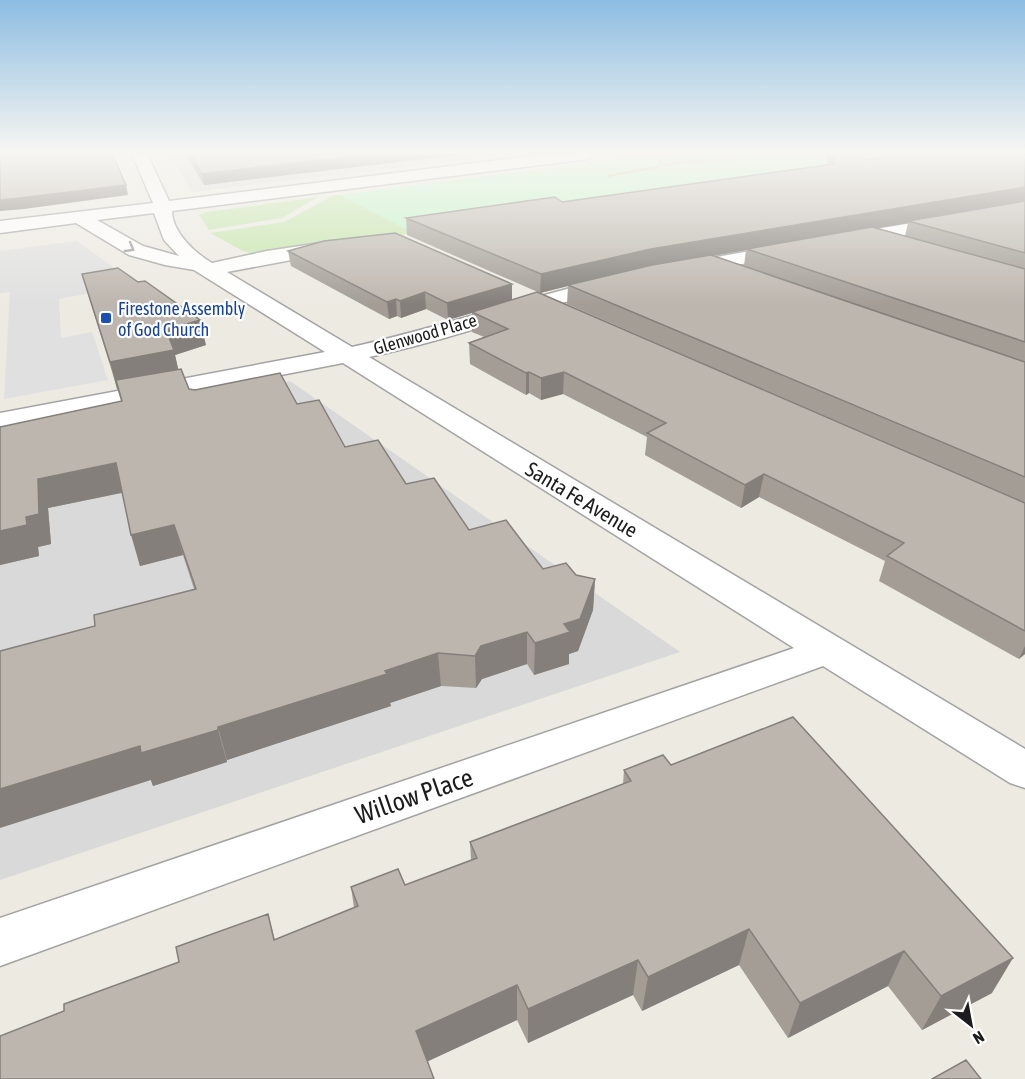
<svg xmlns="http://www.w3.org/2000/svg" width="1025" height="1079" font-family="'Asap Condensed',sans-serif">
<style>
.residential{fill:#dad9d9}
.grass{fill:#c4e6aa}
.park{fill:#c0f6c7}
.parking{fill:#e0e0e0}
.lines{fill:none;stroke-linecap:round;stroke-linejoin:round}
.minor-casing{stroke:#a3a3a3;stroke-width:3}
.path{stroke:#f3816d;stroke-width:2;stroke-dasharray:1.5 1.5;stroke-linecap:butt}
.minor{fill:#fff;fill-rule:evenodd}
.wall{fill:#a39d96;fill-rule:evenodd}
.shaded-wall{fill:#847f7a}
.building{fill:#bdb6af;stroke:#847f7a;stroke-width:1.5}
.oneway{stroke:#999}
.transit-dot{fill:#1a4fb4;stroke:#fff;stroke-width:2}
.labels{text-anchor:middle;dominant-baseline:central;stroke-width:4.5;stroke-linejoin:round;paint-order:stroke}
.far-transit-label{font-size:18px;fill:#164399;stroke:#fff;text-anchor:start}
.far-street-label{font-size:18px;fill:#1c1c1c;stroke:#fff}
.street-label{font-size:21px;fill:#1c1c1c;stroke:#fff}
.near-street-label{font-size:26px;fill:#1c1c1c;stroke:#fff}
</style>
<rect width="100%" height="100%" fill="#edeae2"/>
<path class="residential" d="M170,154h343l-321,38z
M290,381l390,271 -680,228v-447z"/>
<path class="grass" d="M334,195h6l74,38 -158,21 -13,-3 -33,-18 74,-11z
M318,197l-36,21 -73,12 -10,-15 8,-3z"/>
<path class="park" d="M657,154h264l-509,78 -72,-37z"/>
<path class="parking" d="M77,241l60,43 -78,15 2,39 31,-6 16,48 -104,19 6,-107 -10,1v-42z"/>
<g class="lines">
<g class="minor-casing">
<path id="minor" d="M132,154h15l22,47 379,-47h47l-7,5 -416,52c0,21 23,42 40,52l55,-12 66,-10 7,2 3,4 -3,4 -113,21 125,75c86,-19 171,-48 257,-69l7,2 4,4 -4,4c-82,21 -163,51 -247,69l656,392v39l-15,-5 -187,-117 -823,300v-48l794,-270 -451,-285 -343,66v-16l325,-61 -131,-82 -29,-5 -36,-10 -53,-32 -76,10v-12l153,-18zM154,213l10,27 15,16 -36,-10 -46,-26z
M1025,204v10l-179,32 -10,-6 10,-6z
M789,244l7,2 3,4 -3,4 -113,21 -7,-2 -3,-4 3,-4 7,-2z"/>
</g>
<path class="path" d="M643,155l19,1 -2,5 4,4
M617,158l27,-4
M608,176l75,-14 56,-3"/>
<use href="#minor" class="minor"/>
</g>
<path class="wall" d="M185,154h281l-262,31z
M826,154h36l5,6 158,-6v500l-6,5 -140,-78 6,-20 -126,-64 -18,11 -96,-53 2,-18 -84,-43 -22,6 -12,-7 -3,2 -56,-31 -1,-21 15,-6 -12,-5v-19l-24,7 -22,-11 -25,9 -4,-2 -8,3 -98,-53 -3,-15 224,33v16l255,91 -200,-87 1,-18 -28,7 -133,-58 -1,-17 156,-16 266,-37zM908,223l-3,13 -29,-8zM746,250l-2,16 -31,-10 30,-5z
M82,274l124,71 -31,10 3,14 11,20 108,15 48,43 61,37 63,46 74,39 52,10 -2,31 -15,41 -9,3v10l-35,11 -7,-11 -45,15 -6,9 -35,-2 -51,17 1,3 -164,54v2l-74,24 -58,-160 99,-37 -11,-34 -43,11 -18,-73 -74,15 3,36 -13,3 1,9 -39,9v-138l121,-26z
M671,765l321,228 -70,37 -34,-44 -100,52 -49,-73 -97,46 -9,-16 -105,48 -11,-23 -90,41 -363,-50 115,-49 89,-48 7,26 79,-32 -3,-21 54,-2 66,-25 -1,-18 153,-58 1,-14z"/>
<path class="shaded-wall" d="M371,154h95l-262,31 -2,-11z
M126,185l2,10 -104,14 -24,2v-11z
M1025,187v16l-117,18v2l-159,27 -2,-1 -1,1 -97,17 -81,18v1l-28,7 1,-19 110,-25z
M512,284v17l-64,19 -1,-17z
M425,292l1,17 -25,9 -1,-17z
M396,299l1,17 -8,3 -2,-17z
M200,320l6,25 -31,10 5,22 -63,12 -7,-27 56,-32z
M529,372v21l-3,2v-22z
M564,372l-1,22 -22,6v-22z
M116,463l9,29 -77,16 3,36 -13,3 1,9 -39,9v-34l26,-14 12,-38z
M764,474l-5,23 -18,11 4,-23z
M174,525l9,30 -43,11 -9,-31z
M595,579l-2,31 -15,41 -9,3v10l-35,11 1,-32 29,-19z
M527,632v32l-45,15 -6,9 -1,-32 6,-10z
M1025,646v8l-6,5z
M438,653l3,33 -51,17 1,3 -164,54 -9,-33z
M218,730l9,32 -74,24 -2,-6 -151,48v-39l140,-43z
M749,929l-10,36 -97,46 6,-34z
M904,951l-16,35 -100,52 12,-35z
M1013,958l-21,35 -70,37 19,-34z
M638,960l-5,35 -105,48v-34z
M517,985v35l-97,45 -4,-34z"/>
<path class="building" d="M0,154h112l14,31 -106,13 -20,2z
M190,154h181l-169,20z
M832,154h30l5,6 37,-6h121v33l-374,62 -110,25 -135,-56 149,-21 7,5 272,-38z
M1025,201v52l-117,-32z
M872,227l153,42v73l-278,-93z
M395,233l117,51 -65,19 -22,-11 -25,9 -4,-2 -9,3 -99,-51 36,-10z
M711,255l314,107v115l-457,-192 84,-20z
M118,268l20,14 7,-1 55,39 -34,10 8,20 -64,12 -28,-88z
M537,292l488,211v128l-138,-75 17,-13 -140,-69 -19,11 -98,-52 19,-10 -102,-51 -23,6 -12,-6 -3,1 -57,-30 39,-14 -36,-17z
M181,369l8,20 6,1 85,-17 17,31 22,-4 26,47 33,-7 28,44 28,-6 35,52 37,-10 37,49 23,-6 10,12 19,4 -15,40 -16,5 6,8 -35,11 -8,-11 -46,14 -6,10 -37,-3 -53,18 2,3 -169,53v3l-77,23 -1,-7 -140,43v-138l95,-25 -1,-11 102,-26 -22,-64 -43,10 -15,-72 -78,16 1,35 -13,3 1,8 -27,6v-104l122,-26 -6,-21z
M793,717l220,241 -72,38 -37,-45 -104,52 -51,-74 -101,48 -10,-17 -110,49 -11,-24 -101,46 18,48h-434v-43l64,-25v-7l115,-42 -3,-15 92,-33 6,26 84,-34 -7,-19 47,-18 7,16 72,-27 -7,-16 161,-61 -7,-11 39,-15 8,10z
M966,1060l15,19h-49z"/>
<defs><path id="oneway-chevron" d="M-2-3.5L2.5 0L-2 3.5" fill="none" stroke-width="1.6" stroke-linecap="round" stroke-linejoin="round" transform="scale(1.5)"/></defs>
<use class="oneway" href="#oneway-chevron" transform="translate(130 248) rotate(30)"/>
<linearGradient id="sky" x2="0" y2="1"><stop stop-color="#8dbde2"/><stop offset="0.5" stop-color="#f7f6f2"/><stop offset="1" stop-color="#f7f6f2" stop-opacity="0"/></linearGradient>
<rect width="1025" height="305" fill="url(#sky)"/>
<rect class="transit-dot" x="100" y="312" width="12" height="12" rx="3"/>
<g class="labels">
<g class="far-transit-label">
<text x="118" y="308">Firestone Assembly<tspan x="118" dy="21">of God Church</tspan></text>
</g>
<g class="far-street-label">
<text transform="translate(425 334) rotate(-16)">Glenwood Place</text>
</g>
<g class="street-label">
<text transform="translate(582 499) rotate(31)">Santa Fe Avenue</text>
</g>
<g class="near-street-label">
<text transform="translate(414 796) rotate(-19)">Willow Place</text>
</g>
</g>
<g transform="translate(971 1025) rotate(149)" stroke="#ffffff" stroke-width="4.5" paint-order="stroke">
<path d="M0-4.5L10 22L0 15L-10 22Z" fill="#1c1c1c"/>
<text y="-9" font-size="16" font-weight="bold" text-anchor="middle" fill="#1c1c1c">N</text>
</g>
</svg>
